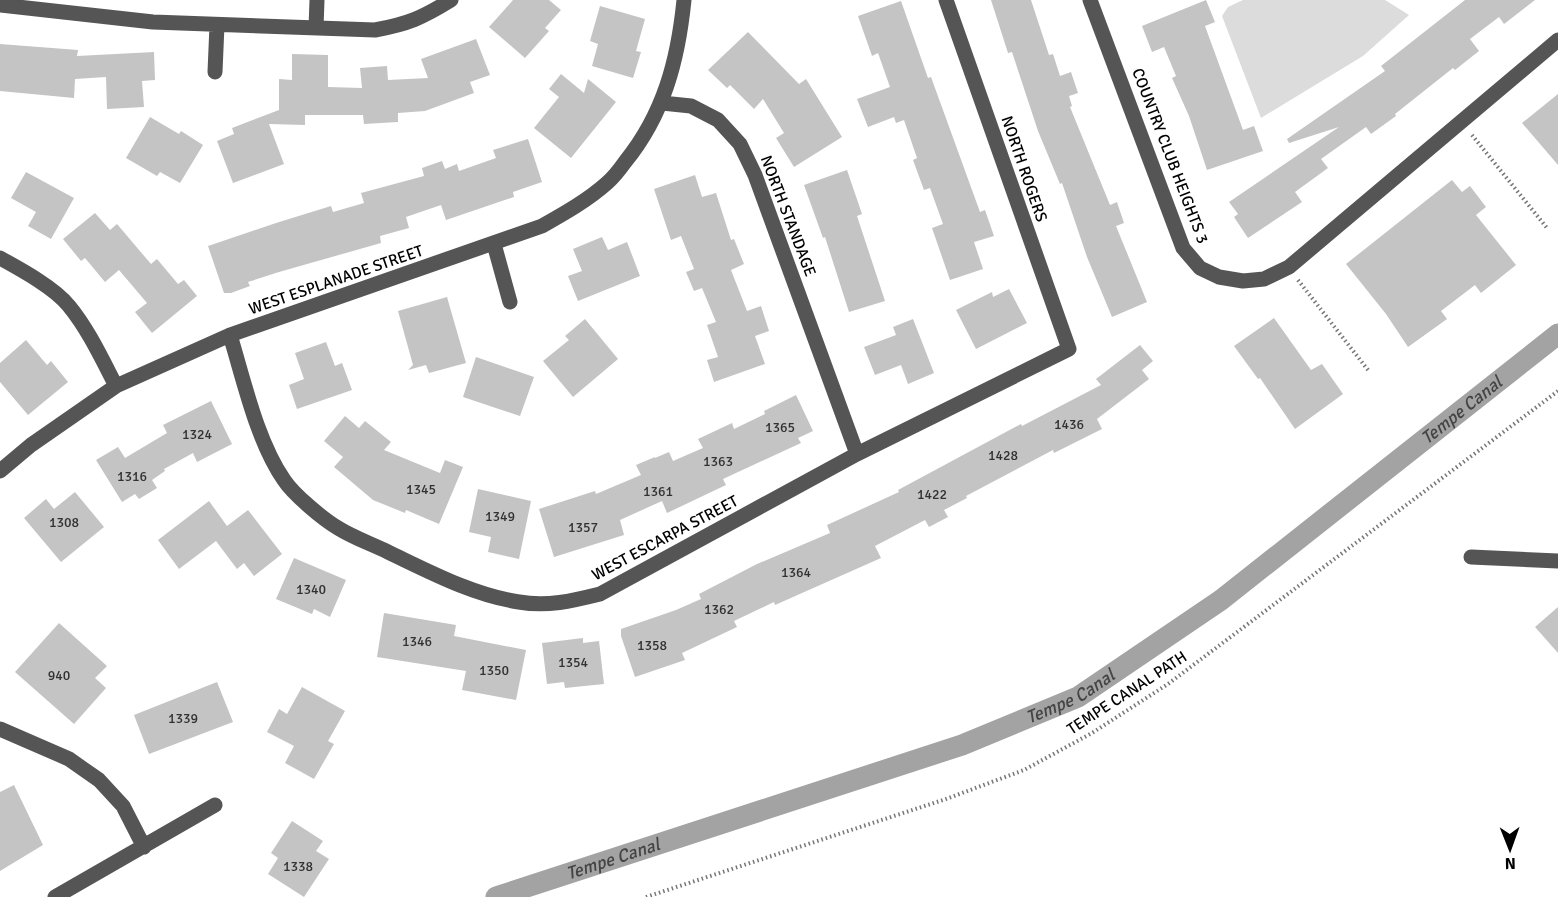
<svg xmlns="http://www.w3.org/2000/svg" width="1558" height="897" font-family="Signika,sans-serif">
<style>
.green{fill:#dcdcdc}
.lines{fill:none;stroke-linecap:round;stroke-linejoin:round}
.canal{stroke:#a3a3a3;stroke-width:21}
.building{fill:#c4c4c4}
.path{stroke:#777;stroke-width:4;stroke-dasharray:1.5 3;stroke-linecap:butt}
.minor{stroke:#555;stroke-width:15}
.labels{text-anchor:middle;dominant-baseline:central;stroke-width:4.5;stroke-linejoin:round;paint-order:stroke}
.number-label{font-size:14px;fill:#313131}
.street-label{font-size:16px;fill:#000;stroke:#fff}
.water-label{font-size:18px;font-style:italic;fill:#444;stroke:#fff}
</style>
<rect width="100%" height="100%" fill="#fff"/>
<path class="green" d="M1243,0h142l24,15 -46,41 -102,62 -39,-102 6,-9z"/>
<g class="lines">
<path class="canal" id="s1" d="M496,897l466,-152 116,-48 143,-97 337,-266"/>
</g>
<path class="building" d="M513,0h36l12,10 -16,18 4,3 -24,27 -36,-31z
M991,0h40l18,55 4,-1 7,22 11,-4 7,21 -9,3 3,10 -2,1 40,98 7,-3 7,21 -8,3 31,76 -35,15 -25,-60 -25,-74 -2,1 -22,-53 -26,-79 -4,1z
M1206,0l9,22 -10,4 38,104 11,-4 9,25 -56,19 -18,-54 -17,-38 4,-2 -12,-29 -12,5 -10,-26z
M1465,0h70l-31,24 -5,-7 -29,22 9,12 -24,19 -2,-2 -58,46 1,2 -25,18 -5,-7 -45,32 7,9 -33,24 7,10 -54,36 -14,-21 4,-3 -9,-12 110,-75 -50,16 -2,-4 98,-68 -4,-5z
M901,1l27,77 3,-1 49,135 5,-2 9,26 -20,6 9,27 -33,11 -18,-52 11,-4 -13,-36 -6,2 -11,-30 4,-2 -13,-38 -8,3 -2,-6 -26,10 -11,-28 33,-12 -12,-34 -6,3 -14,-40z
M600,6l45,13 -9,32 5,1 -8,26 -41,-12 6,-22 -8,-3z
M748,32l51,52 7,-5 36,58 -48,30 -18,-29 8,-5 -21,-34 -9,10 -24,-24 -3,3 -19,-18z
M476,39l14,36 -20,7 4,11 -49,18 -27,2v9l-34,2 -1,-9h-58v10l-36,-1 15,40 -51,19 -16,-42 17,-7 -2,-6 47,-18v-31l13,1v-26l36,1v32l34,1 -2,-20 27,-2 1,14 40,-2 -7,-19z
M0,44l78,6 -1,6 77,-4 1,28 -13,1 2,26 -37,2 -1,-32 -31,2 -1,19 -74,-7z
M561,74l23,19 4,-14 28,23 -45,56 -37,-30 25,-31 -10,-8z
M1558,94v71l-36,-42z
M150,117l29,17 2,-3 22,14 -23,38 -20,-11 -3,4 -31,-18z
M528,139l14,43 -29,10 1,5 -68,23 -5,-15 -35,12 3,11 -29,8 1,7 -102,29 -31,10 2,4 -19,7h-7l-16,-47 68,-23 55,-17 2,6 31,-9 -3,-10 63,-17 -2,-8 20,-7 3,8 12,-5 2,7 37,-13 -3,-8z
M847,170l15,44 -5,2 28,85 -36,11 -24,-75 -2,1 -19,-53z
M26,172l48,26 -23,41 -23,-13 8,-14 -25,-14z
M695,175l7,22 14,-4 15,47 3,-1 10,25 -13,6 16,41 14,-5 8,25 -14,5 10,28 -51,18 -7,-22 11,-3 -11,-32 9,-3 -14,-34 -8,3 -8,-19 8,-3 -13,-33 -10,4 -17,-51z
M1452,180l10,12 8,-6 16,21 -10,8 40,50 -35,28 -6,-8 -34,26 6,8 -39,28 -22,-33 -40,-50z
M95,213l15,17 7,-6 34,40 6,-5 21,25 6,-4 13,16 -45,37 -17,-21 12,-9 -28,-33 -14,12 -20,-24 -4,3 -18,-22z
M602,237l6,13 19,-8 13,34 -62,25 -10,-25 14,-5 -9,-22z
M1009,289l18,34 -51,26 -20,-39 36,-18 1,5z
M447,297l19,66 -37,10 -3,-8 -18,5 5,-5 -15,-54z
M1274,318l37,52 11,-6 21,30 -48,35 -35,-51 -2,1 -24,-33z
M585,319l33,40 -45,38 -30,-36 26,-21 -4,-4z
M913,319l21,54 -26,11 -7,-19 -26,10 -11,-28 32,-12 -3,-8z
M26,340l21,25 4,-4 17,21 -40,33 -28,-33v-19z
M326,342l9,24 7,-3 10,27 -55,19 -8,-24 15,-6 -9,-26z
M1140,345l13,16 -11,9 7,9 -52,40 5,10 -48,24 -1,-3 -87,46 1,2 -23,12 4,7 -19,10 -4,-7 -50,26 6,12 -106,47 -1,-3 -40,19 3,6 -55,26 3,7 -50,17 -14,-41v-7l55,-19 25,-11 -2,-5 58,-30 73,-31 -3,-8 72,-33 -1,-2 123,-66 1,2 79,-41 -5,-6z
M476,357l58,20 -14,39 -57,-19z
M796,395l17,36 -15,7 3,5 -78,36 3,6 -59,28 -5,-12 -42,19 4,15 -70,22 -15,-48 56,-18 1,3 45,-19 -5,-10 19,-8v1l14,-6 4,9 30,-13 -5,-9 34,-16 2,6 31,-15 -1,-3z
M211,401l21,43 -35,18 -4,-9 -29,16 1,2 -13,9 5,8 -18,11 -4,-5 -13,8 -26,-42 22,-13 7,11 42,-25 -4,-8z
M345,416l14,12 6,-7 26,21 -7,8 56,23 5,-13 18,7 -24,57 -33,-14 -1,3 -32,-13 -39,-33 9,-10 -19,-16z
M478,489l53,12 -12,58 -31,-7 3,-15 -22,-5z
M75,492l29,35 -43,35 -37,-44 22,-19 8,10z
M209,501l18,25 21,-16 34,44 -28,22 -10,-13 -7,6 -21,-28 -37,28 -21,-29z
M294,558l52,22 -16,37 -16,-8 -2,5 -36,-15z
M1558,607v46l-23,-26z
M384,613l72,12 -2,11 72,14 -10,50 -54,-10 4,-19 -89,-14z
M59,623l48,43 -12,12 11,10 -32,36 -59,-52z
M583,638v5l16,-2 5,43 -39,4 -1,-6 -17,2 -5,-41z
M217,682l16,40 -84,32 -15,-39z
M302,687l43,24 -17,30 6,3 -20,35 -29,-16 9,-17 -27,-14 12,-23 8,5z
M14,785l29,60 -43,26v-79z
M292,821l31,20 -7,10 13,8 -25,38 -36,-23 10,-16 -7,-5z"/>
<g class="lines">
<path class="path" d="M1472,135l75,93
M1298,280l70,90
M646,897l300,-98 78,-29 68,-37 76,-49 390,-293"/>
<path class="minor" d="M1090,0l93,248 17,20 19,9 24,4 21,-2 25,-12 269,-227
M0,5l153,17 222,8c33,-6 47,-12 76,-30
M316,28l1,-28
M215,72l2,-47
M662,103l29,3 27,14 22,24 15,31 102,279
M494,244l16,58
M0,258c20,11 55,30 69,48 19,23 33,53 47,80
M230,335c14,46 27,106 54,145 10,15 39,39 54,48 16,10 34,16 50,24 42,20 85,43 131,50 28,5 53,-1 81,-8l257,-140 212,-105 -123,-349
M0,471l31,-26 85,-59 114,-51 312,-109c23,-13 46,-26 65,-43 7,-6 13,-14 18,-21 39,-48 53,-102 59,-162
M1471,557l87,4
M0,729l69,30 30,21 24,26 21,41
M55,897l160,-92"/>
</g>
<g class="labels">
<g class="number-label">
<text x="1069" y="424">1436</text>
<text x="780" y="427">1365</text>
<text x="197" y="434">1324</text>
<text x="1003" y="455">1428</text>
<text x="718" y="461">1363</text>
<text x="132" y="476">1316</text>
<text x="421" y="489">1345</text>
<text x="658" y="491">1361</text>
<text x="932" y="494">1422</text>
<text x="500" y="516">1349</text>
<text x="64" y="522">1308</text>
<text x="583" y="527">1357</text>
<text x="796" y="572">1364</text>
<text x="311" y="589">1340</text>
<text x="719" y="609">1362</text>
<text x="417" y="641">1346</text>
<text x="652" y="645">1358</text>
<text x="573" y="662">1354</text>
<text x="494" y="670">1350</text>
<text x="59" y="675">940</text>
<text x="183" y="718">1339</text>
<text x="298" y="866">1338</text>
</g>
<g class="street-label">
<text transform="translate(1170 156) rotate(69)">COUNTRY CLUB HEIGHTS 3</text>
<text transform="translate(1024 169) rotate(71)">NORTH ROGERS</text>
<text transform="translate(788 216) rotate(69)">NORTH STANDAGE</text>
<text transform="translate(336 280) rotate(-19)">WEST ESPLANADE STREET</text>
<text transform="translate(665 538) rotate(-28)">WEST ESCARPA STREET</text>
<text transform="translate(1127 693) rotate(-33)">TEMPE CANAL PATH</text>
</g>
<g class="water-label">
<text stroke="none"><textPath href="#s1" startOffset="1095">Tempe Canal</textPath></text>
<text stroke="none"><textPath href="#s1" startOffset="609">Tempe Canal</textPath></text>
<text stroke="none"><textPath href="#s1" startOffset="123">Tempe Canal</textPath></text>
</g>
</g>
<g transform="translate(1510 849) rotate(179)" stroke="#ffffff" stroke-width="4.5" paint-order="stroke">
<path d="M0-4.5L10 22L0 15L-10 22Z" fill="#000000"/>
<text y="-9" font-size="16" font-weight="bold" text-anchor="middle" fill="#000000">N</text>
</g>
</svg>
